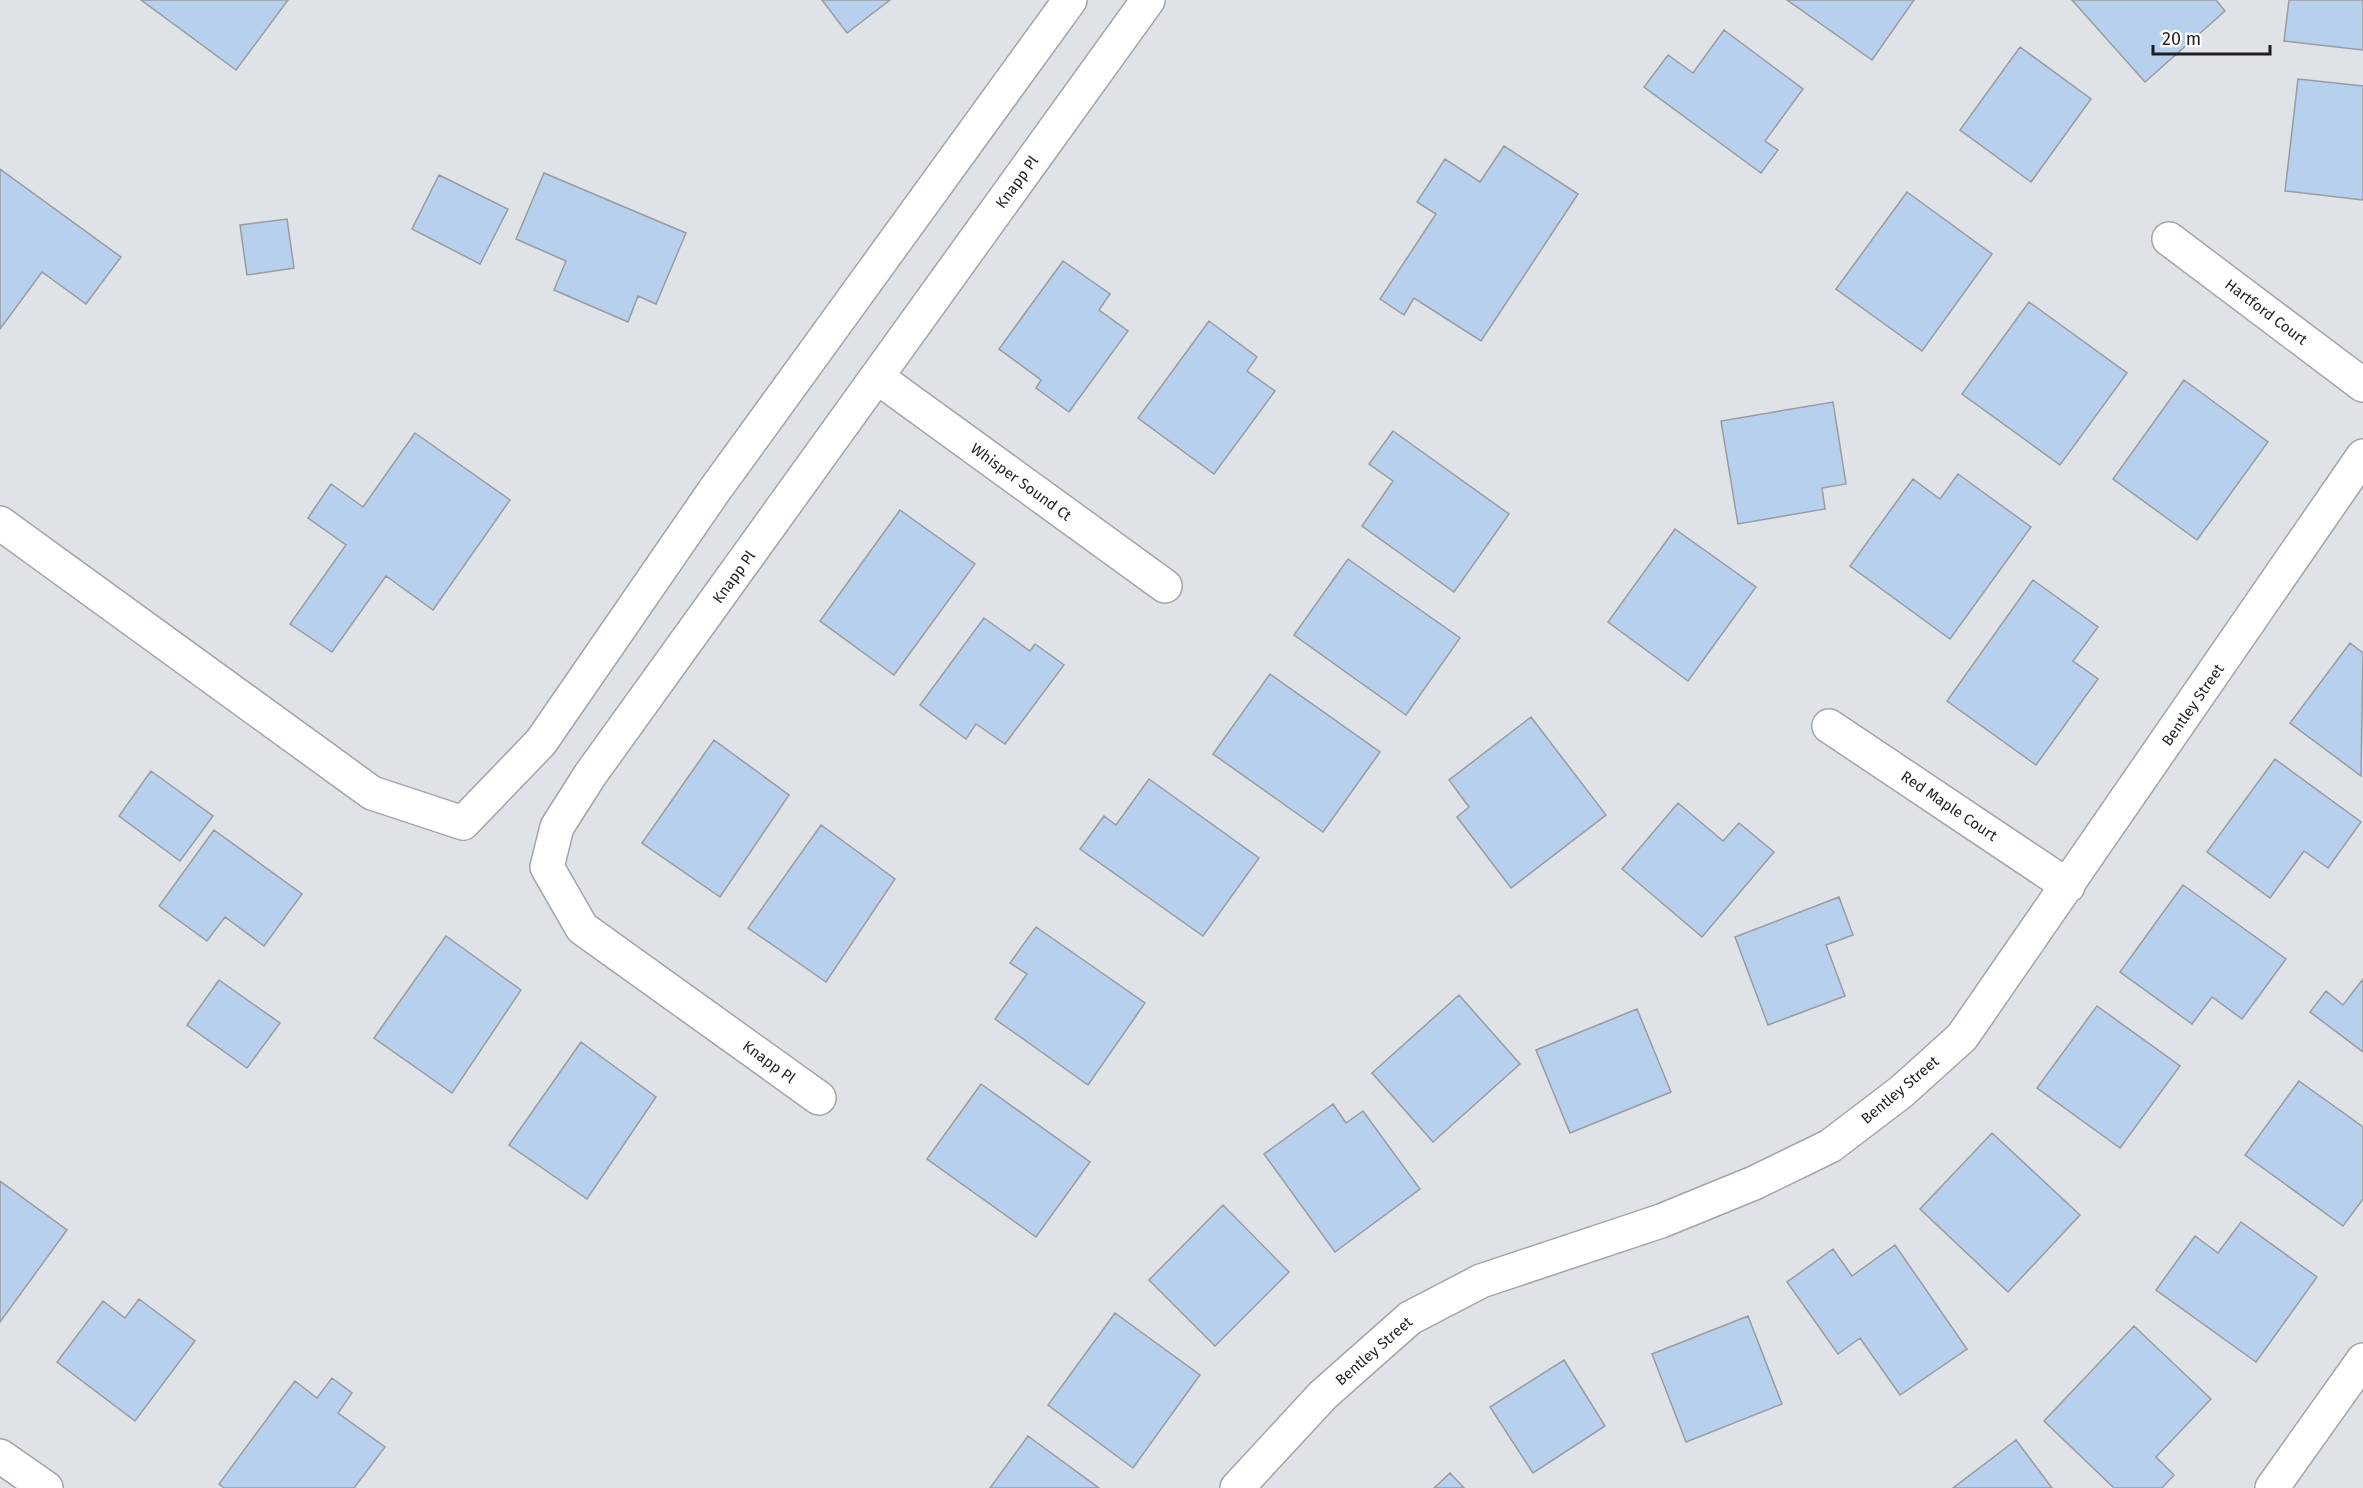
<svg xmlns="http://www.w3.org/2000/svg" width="2363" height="1488" font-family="'Fira Sans',sans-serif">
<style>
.building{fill:#b7d0ee;stroke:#999c9f;stroke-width:1.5}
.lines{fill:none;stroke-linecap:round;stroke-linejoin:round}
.street-casing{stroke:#a2a5a8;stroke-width:36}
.street{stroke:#fff;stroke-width:33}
.labels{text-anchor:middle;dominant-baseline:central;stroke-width:4.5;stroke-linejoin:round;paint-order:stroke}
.street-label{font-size:15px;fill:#1e1f20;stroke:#fff}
</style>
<rect width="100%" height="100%" fill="#dfe2e6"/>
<path class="building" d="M141,0h147l-52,70z
M822,0h68l-43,33z
M1787,0h127l-42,60z
M2072,0h144l9,11 -80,71z
M2289,0h74v50l-79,-9z
M1724,30l79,59 -38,52 13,9 -17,23 -117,-86 24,-32 25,18z
M2020,47l71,52 -60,83 -71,-52z
M2298,79l65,7v114l-78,-9z
M1504,146l74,48 -97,147 -67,-43 -10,17 -24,-16 56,-85 -19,-12 28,-43 35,23z
M0,169l121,88 -35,47 -44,-32 -42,57z
M544,173l142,60 -30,71 -18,-8 -10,26 -74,-32 12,-29 -50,-22z
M439,175l69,34 -28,55 -68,-35z
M1907,192l85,62 -70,97 -86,-62z
M287,219l7,49 -47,7 -7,-50z
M1063,261l47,33 -11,16 29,21 -59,81 -33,-24 5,-8 -42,-31z
M2029,302l98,71 -67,92 -98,-71z
M1209,321l48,36 -10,14 28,20 -61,83 -76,-56z
M2184,380l84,62 -71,98 -84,-61z
M1833,402l13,82 -24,4 3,21 -87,15 -17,-103z
M1393,431l116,83 -55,78 -92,-66 31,-45 -24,-17z
M415,433l95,67 -77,110 -47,-34 -54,76 -42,-28 56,-79 -38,-27 23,-34 32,23z
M1958,474l73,53 -81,112 -100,-73 63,-87 27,20z
M900,510l75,54 -81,111 -74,-54z
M1675,529l81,58 -68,94 -80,-59z
M1348,559l112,79 -54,77 -112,-80z
M2033,580l65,47 -25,34 25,18 -62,86 -89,-64z
M984,618l46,33 5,-7 29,21 -59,79 -29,-20 -10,15 -46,-34z
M2350,643l13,10 -2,123 -71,-53z
M1270,674l110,78 -57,80 -110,-78z
M1531,717l75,98 -95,73 -54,-71 12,-10 -20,-27z
M714,740l75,55 -69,102 -78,-54z
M2275,759l86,63 -33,46 -24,-17 -34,47 -63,-46z
M151,771l62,45 -33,45 -61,-45z
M1149,779l110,79 -56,78 -123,-87 24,-33 12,9z
M1678,803l45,38 16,-18 35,29 -72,85 -80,-68z
M821,825l74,54 -69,103 -78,-54z
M214,830l88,64 -38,52 -39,-29 -18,24 -48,-35z
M2183,885l103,74 -44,60 -30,-22 -20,27 -72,-52z
M1839,897l14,38 -27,10 19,51 -77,29 -33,-88z
M1036,927l109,76 -57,82 -93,-66 32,-45 -17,-11z
M446,936l75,54 -69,103 -78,-55z
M2363,979v73l-53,-40 16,-21 17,14z
M219,980l61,43 -33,45 -60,-43z
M1459,995l61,69 -87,78 -61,-69z
M2097,1006l83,60 -60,82 -83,-60z
M1637,1009l34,83 -101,41 -34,-83z
M581,1042l75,55 -69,102 -78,-54z
M2299,1081l64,46v72l-20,27 -98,-71z
M981,1084l109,78 -54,75 -109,-78z
M1333,1104l13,19 17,-12 57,78 -85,63 -71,-98z
M1992,1133l88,82 -72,77 -88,-83z
M0,1181l67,49 -67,92z
M1223,1205l66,67 -74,74 -66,-66z
M2241,1222l76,55 -61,85 -100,-72 39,-54 23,17z
M1895,1245l72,104 -67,46 -40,-57 -22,16 -51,-72 46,-33 19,27z
M139,1299l56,42 -60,80 -78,-59 46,-61 22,17z
M1115,1313l85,62 -67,93 -85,-63z
M1748,1316l34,88 -96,38 -34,-88z
M2134,1326l77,73 -55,58 18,18 -12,13h-48l-70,-67z
M1564,1360l41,66 -72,47 -43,-66z
M332,1378l20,15 -14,20 47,34 -31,41h-130l-5,-4 76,-103 22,17z
M1028,1436l71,52h-109z
M2016,1440l36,48h-99z
M1450,1473l14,15h-30z"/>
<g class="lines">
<g class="street-casing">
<path id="street" d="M2169,239l194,146
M877,377l288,209
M0,523l372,270 91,30 78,-81 173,-251 356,-491
M1829,726l239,160
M819,1098l-237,-170 -35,-61 10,-40 33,-52 558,-775
M0,1456l46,32
M1237,1488l86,-93 87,-77 71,-37 180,-60 93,-38 76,-37 71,-54 61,-55 401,-581
M2272,1488l91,-128"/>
</g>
<use href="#street" class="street"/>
</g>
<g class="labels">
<g class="street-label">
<text transform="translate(1017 182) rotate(-54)">Knapp Pl</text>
<text transform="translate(2266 312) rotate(37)">Hartford Court</text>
<text transform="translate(1021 482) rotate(36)">Whisper Sound Ct</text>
<text transform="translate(734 577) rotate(-54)">Knapp Pl</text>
<text transform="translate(2193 705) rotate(-55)">Bentley Street</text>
<text transform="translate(1949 806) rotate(34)">Red Maple Court</text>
<text transform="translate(769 1062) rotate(36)">Knapp Pl</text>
<text transform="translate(1900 1090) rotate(-40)">Bentley Street</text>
<text transform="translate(1374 1351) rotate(-41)">Bentley Street</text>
</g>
</g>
<path d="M2153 45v9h117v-9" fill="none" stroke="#1e1f20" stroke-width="3"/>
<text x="2162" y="45" font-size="18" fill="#1e1f20" stroke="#ffffff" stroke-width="4.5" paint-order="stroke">20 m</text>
</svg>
